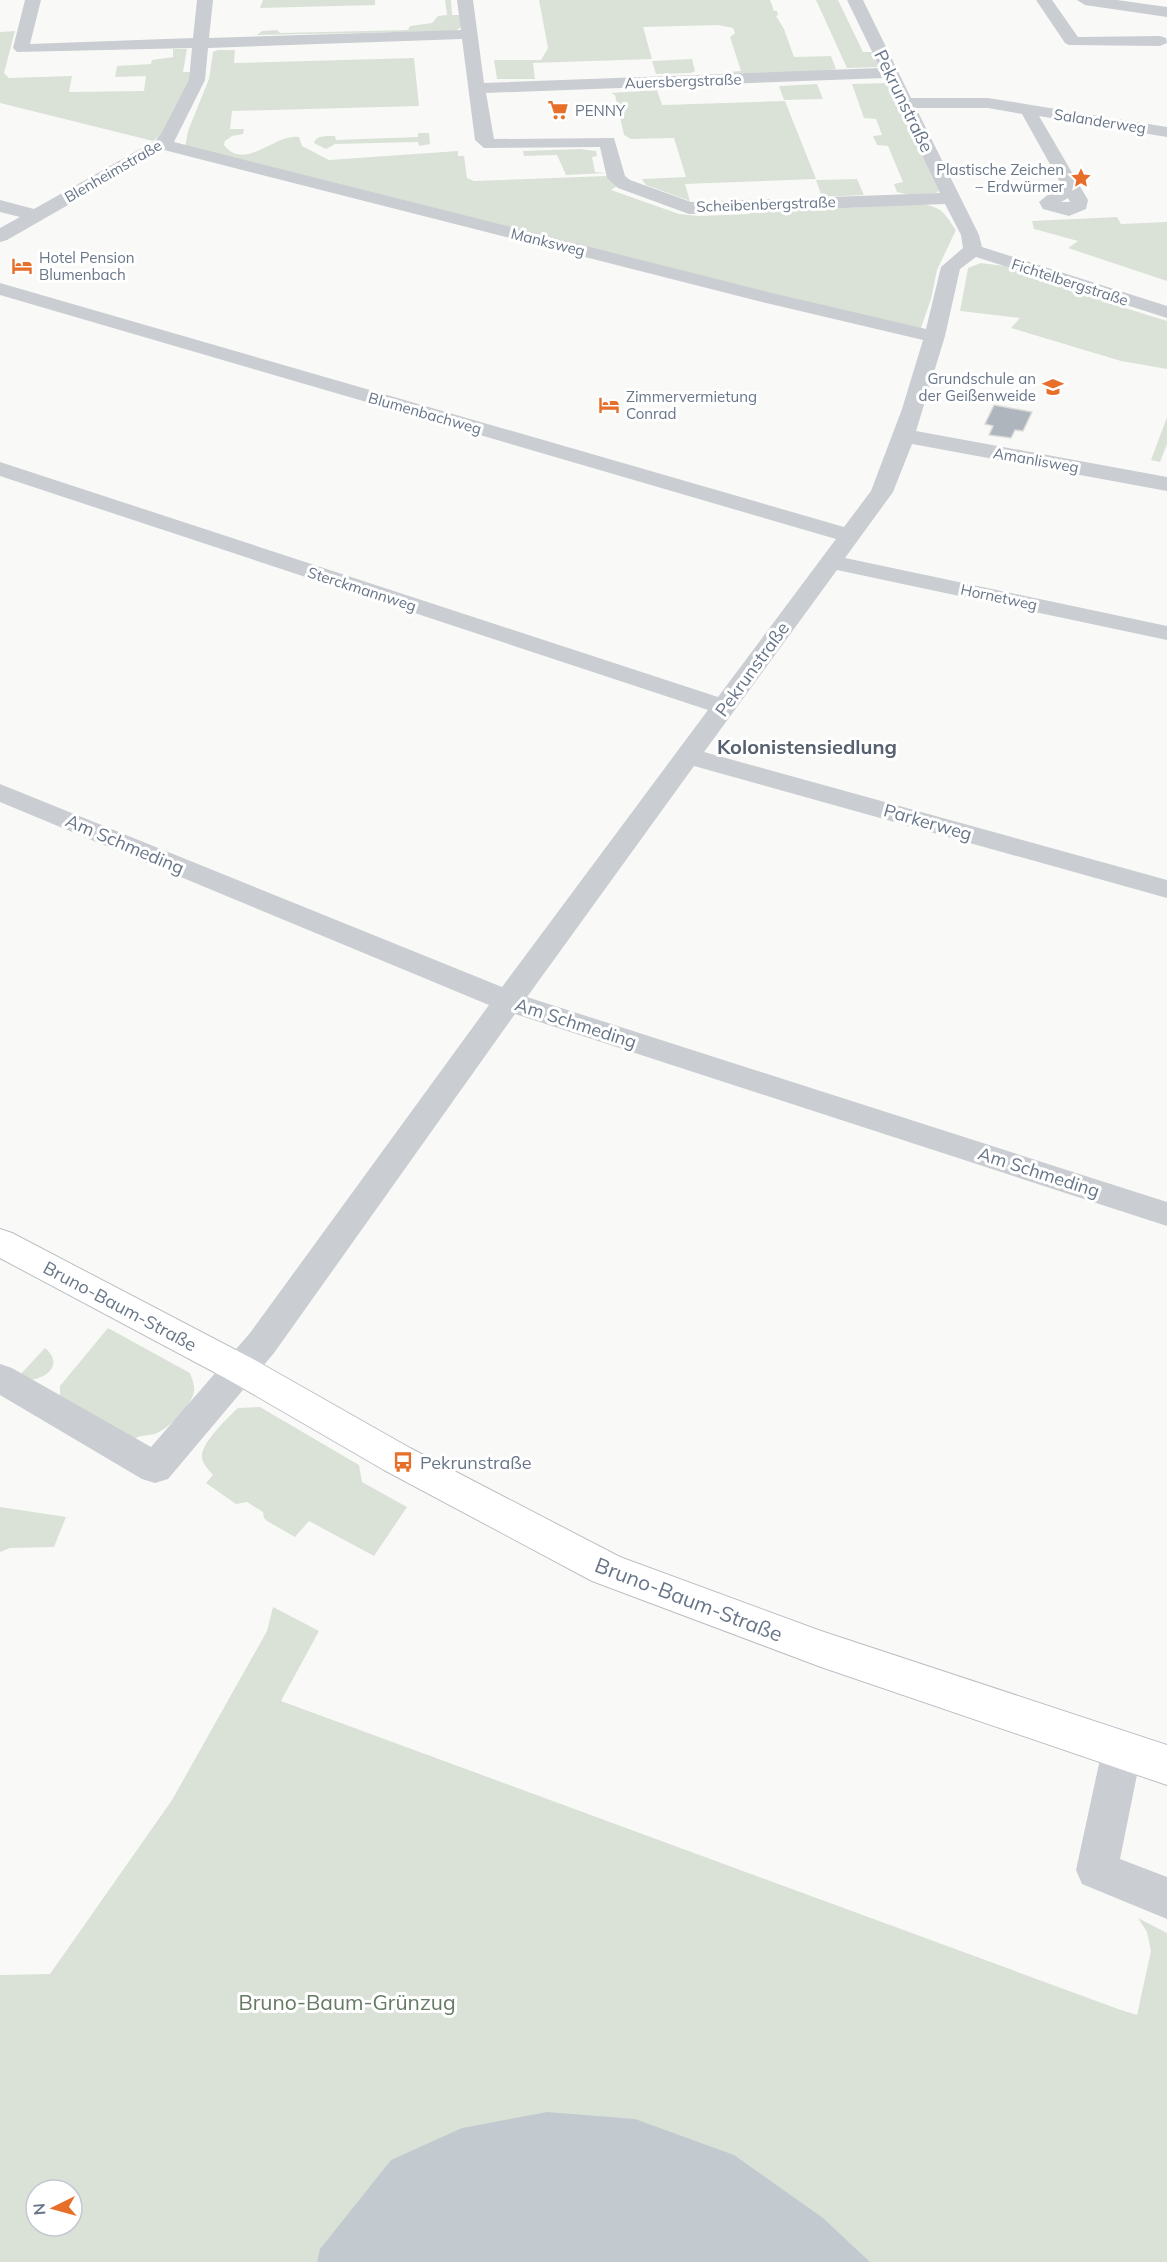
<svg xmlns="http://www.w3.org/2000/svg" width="1167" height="2262" font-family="Mulish,sans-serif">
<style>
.green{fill:#dae2d8;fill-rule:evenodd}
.water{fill:#c2cad0}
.building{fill:#aeb5bc;stroke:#dbdcd9;stroke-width:1.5}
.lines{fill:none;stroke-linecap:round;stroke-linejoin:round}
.secondary-casing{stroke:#bcc0c5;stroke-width:2}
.street{fill:#cacdd1;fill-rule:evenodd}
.secondary{fill:#fff;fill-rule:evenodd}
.labels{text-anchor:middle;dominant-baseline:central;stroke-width:6;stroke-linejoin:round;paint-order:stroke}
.far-street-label{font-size:15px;fill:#687689;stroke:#fff}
.far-poi-label{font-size:15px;fill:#687689;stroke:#fff;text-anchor:start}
.street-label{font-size:18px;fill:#687689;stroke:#fff}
.poi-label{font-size:18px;fill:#687689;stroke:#fff;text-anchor:start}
.neighbourhood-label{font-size:20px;font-weight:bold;fill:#56606e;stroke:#fff}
.near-street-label{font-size:21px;fill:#687689;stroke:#fff}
.near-park-label{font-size:21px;fill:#657a63;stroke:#fff}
</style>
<rect width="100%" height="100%" fill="#f9faf7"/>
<path class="green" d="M263,0h112v5l-115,3z
M445,0h6l1,15h9l1,12 -7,4 -198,4 5,-4 15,-1 3,3 128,-3 2,-4 22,-3 6,-7 9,-1z
M539,0h231l4,11h3l1,4 -2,1 8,13 10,28 37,-1 5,13 -8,2 -96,3 -3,-2 12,-1 -11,-34 5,-4 -2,-5 -15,-3 -75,2 9,32 -119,4 2,16h-38l-3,-19h47l7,-12z
M816,0h22l25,52h10l7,15 -33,1z
M15,31l-11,42 5,5 63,-2 -3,16 75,-1 2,-15 -31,1 2,-11 34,-2 1,-4 21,-3v-8h14l-4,23h9l-1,8 -30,55 -8,6 -153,-38v-71z
M218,50h17l-1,13 180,-5 5,48 -187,5 -2,18h14l-1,5 -11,2 -7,5 -1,4c21,27 51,-12 75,-8l3,9 27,14 129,-9v5h6l3,22 7,3 132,-5 11,10 -6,4 68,24 20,2 51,-2 -1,-6 75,-3 2,4 94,-5c23,3 24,9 36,26l-19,40 -6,29 -10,29 -19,-2 -717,-179 3,-16 21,-52 4,-27z
M692,59l3,12 -4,2 -35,1 -4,-13z
M888,83l51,108 -3,2 -26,2 -13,-3 -3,-8 9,-2 -15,-36 -11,-1 -4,-9 9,-1 -6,-16 -12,-1 -12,-34z
M817,84l6,15 -39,1 -5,-14z
M657,90l5,15 123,-4 31,78 -131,5 5,17 -44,-16 -4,-6 44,-2 -12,-39 -43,1 -7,-4 -9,-40 -4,-2z
M418,133h11l1,11 -11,2 -1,-4 -83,2 -9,5 -12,-6c2,-8 13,-7 21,-7l1,4 82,-3z
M580,149l16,2 1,5 -5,1 3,15 12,1 -41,2 -9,-20 -33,1 -1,-5z
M857,179l7,16 -42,2 -6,-17z
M1117,217l4,7 46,-2v59l-99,-33 10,-7 -44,-12 -2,-8z
M981,263l23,3 75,27 7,-2 24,8 -1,3 3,2 55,17v48l-46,-8 -110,-33 9,-10 -60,-7 8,-43z
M1167,417v27l-7,18 -9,-2z
M108,1328l82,45c2,6 5,12 4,18 -1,13 -25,37 -37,42 -10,4 -17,0 -26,9l-71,-43v-13z
M45,1348c23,19 -6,37 -29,31z
M260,1407l99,58 3,17 45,25 -33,49 -65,-35 -14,16 -28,-16 -3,-3 -1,-6 -16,-10 -11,2 -30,-21 7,-8c-5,-6 -12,-12 -11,-21 2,-13 26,-37 36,-46z
M0,1507l66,10 -12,30 -44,1 -10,4z
M273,1607l46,24 -38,70 840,309 16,5 14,-64 -4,-19 -9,-14 29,15v329h-1167v-287l50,-1 122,-174 95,-169zM36,2190h36v36h-36z"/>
<path class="water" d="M547,2112l88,7 99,36 89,63 47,44h-553l3,-13 71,-89 71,-32z"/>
<path class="building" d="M994,405l38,7 -9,19 -8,-1 -4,8 -22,-3 4,-9 -8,-2z"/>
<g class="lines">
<g class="secondary-casing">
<path id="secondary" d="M0,1229l12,4 241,126 157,89 210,109 201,74 346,114v40l-346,-118 -229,-86 -208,-111 -157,-91 -227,-121z"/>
</g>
<path class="street" d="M25,0h16l-11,44 163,-6 4,-38h16l-4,38 252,-8 -4,-30h16l11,83 396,-15 -33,-68h16l48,98h77l179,29v10l-128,-21 49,84 -2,9 -17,7 -26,-7 -4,-7 22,-18 -39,-70 -34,-6h-72l63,127 3,12 185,59v12l-191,-61 -16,12 -15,67 -29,95 251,46v14l-255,-47 -19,48 -48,66 322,68v14l-330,-70 -133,182 463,128v18l-473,-132 -167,231 640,205v24l-652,-212 -241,339 -106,126 -13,4 -13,-4 -142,-84v-31l12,4 139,79 99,-114 239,-328 -489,-203v-18l502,203 206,-277 -708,-234v-14l718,235 118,-158 -836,-244v-12l844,244 27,-36 31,-82 21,-69 -161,-38 -598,-152 -157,90 -7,2v-14l20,-11 -20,-5v-12l34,9 122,-69 5,-6 28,-54 3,-32 -175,4 -4,-4zM462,39l13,101 9,8 116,-1 7,31 11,10 71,26 256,-10 16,31 2,13 -22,19 -15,62 -154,-36 -598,-151 31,-62 3,-32zM885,78l55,115 -249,9 -61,-22 -5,-4 -11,-38 -120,1 -8,-46zM1068,198l2,4h-9z
M1036,0h16l26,37 82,-1 6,2 1,5 -7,3 -91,-1 -4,-2z
M1077,0h40l50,7v10l-82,-12z
M1122,1731l14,6 6,13 -22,109 47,18v42l-85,-35 -6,-14 26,-120 6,-13z"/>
<use href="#secondary" class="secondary"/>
</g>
<defs>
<g id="supermarket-bare" transform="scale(1.62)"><path d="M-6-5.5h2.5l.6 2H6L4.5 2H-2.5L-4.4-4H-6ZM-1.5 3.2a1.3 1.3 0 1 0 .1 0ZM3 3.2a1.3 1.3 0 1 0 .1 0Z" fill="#e76f2a" stroke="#fff" stroke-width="2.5" paint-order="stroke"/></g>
<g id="sight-bare" transform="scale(1.62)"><path d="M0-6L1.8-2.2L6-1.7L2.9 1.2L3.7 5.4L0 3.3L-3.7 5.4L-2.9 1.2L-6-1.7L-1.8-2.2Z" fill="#e76f2a" stroke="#fff" stroke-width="2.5" paint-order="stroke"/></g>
<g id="hotel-bare" transform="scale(1.62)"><path d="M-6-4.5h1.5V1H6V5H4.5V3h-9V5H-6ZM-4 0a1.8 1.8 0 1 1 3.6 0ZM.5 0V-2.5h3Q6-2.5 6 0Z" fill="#e76f2a" stroke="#fff" stroke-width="2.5" paint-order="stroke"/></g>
<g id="school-bare" transform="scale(1.62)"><path d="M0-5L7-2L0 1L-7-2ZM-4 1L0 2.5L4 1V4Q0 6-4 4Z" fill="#e76f2a" stroke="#fff" stroke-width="2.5" paint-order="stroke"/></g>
<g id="bus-bare" transform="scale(1.62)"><path d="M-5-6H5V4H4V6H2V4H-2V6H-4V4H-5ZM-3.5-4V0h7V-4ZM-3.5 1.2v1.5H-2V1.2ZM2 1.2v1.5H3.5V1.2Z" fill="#e76f2a" stroke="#fff" stroke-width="2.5" paint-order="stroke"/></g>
</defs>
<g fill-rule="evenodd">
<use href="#supermarket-bare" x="558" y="110"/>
<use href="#sight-bare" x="1081" y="178"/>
<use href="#hotel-bare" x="22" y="266"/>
<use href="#school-bare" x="1053" y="387"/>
<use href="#hotel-bare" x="609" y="405"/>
<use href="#bus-bare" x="403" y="1462"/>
</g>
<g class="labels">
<g class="far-street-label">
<text transform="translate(683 81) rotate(-2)">Auersbergstraße</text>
<text transform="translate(1100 121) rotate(9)">Salanderweg</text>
<text transform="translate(113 171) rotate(-30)">Blenheimstraße</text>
<text transform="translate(766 204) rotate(-2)">Scheibenbergstraße</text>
<text transform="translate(548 242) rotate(14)">Manksweg</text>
<text transform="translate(1070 282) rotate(18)">Fichtelbergstraße</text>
<text transform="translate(425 413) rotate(16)">Blumenbachweg</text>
<text transform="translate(1036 460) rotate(10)">Amanlisweg</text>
<text transform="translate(362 589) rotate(18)">Sterckmannweg</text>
<text transform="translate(999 597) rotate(12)">Hornetweg</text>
</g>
<g class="far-poi-label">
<text x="575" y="110">PENNY</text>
<text x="1064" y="169" text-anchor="end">Plastische Zeichen<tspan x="1064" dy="17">– Erdwürmer</tspan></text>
<text x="39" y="257">Hotel Pension<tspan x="39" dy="17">Blumenbach</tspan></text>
<text x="1036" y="378" text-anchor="end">Grundschule an<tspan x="1036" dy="17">der Geißenweide</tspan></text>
<text x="626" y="396">Zimmervermietung<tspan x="626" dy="17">Conrad</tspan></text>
</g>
<g class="street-label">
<text transform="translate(904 101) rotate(64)">Pekrunstraße</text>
<text transform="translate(752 669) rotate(-54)">Pekrunstraße</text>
<text transform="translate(928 822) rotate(16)">Parkerweg</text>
<text transform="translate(125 844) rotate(23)">Am Schmeding</text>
<text transform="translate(576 1023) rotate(18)">Am Schmeding</text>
<text transform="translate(1039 1172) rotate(18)">Am Schmeding</text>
<text transform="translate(120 1306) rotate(28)">Bruno-Baum-Straße</text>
</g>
<g class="poi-label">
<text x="420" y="1462">Pekrunstraße</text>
</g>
<g class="neighbourhood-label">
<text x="807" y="746">Kolonistensiedlung</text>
</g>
<g class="near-street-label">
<text transform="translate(689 1599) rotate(21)">Bruno-Baum-Straße</text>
</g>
<g class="near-park-label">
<text x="347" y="2002">Bruno-Baum-Grünzug</text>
</g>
</g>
<g transform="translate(54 2208) rotate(265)"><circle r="28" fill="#ffffff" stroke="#c3c8d0" stroke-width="1.5"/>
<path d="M0-4.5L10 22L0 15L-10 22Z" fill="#e76f2a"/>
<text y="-9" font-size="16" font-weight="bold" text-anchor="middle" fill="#687689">N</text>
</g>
</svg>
